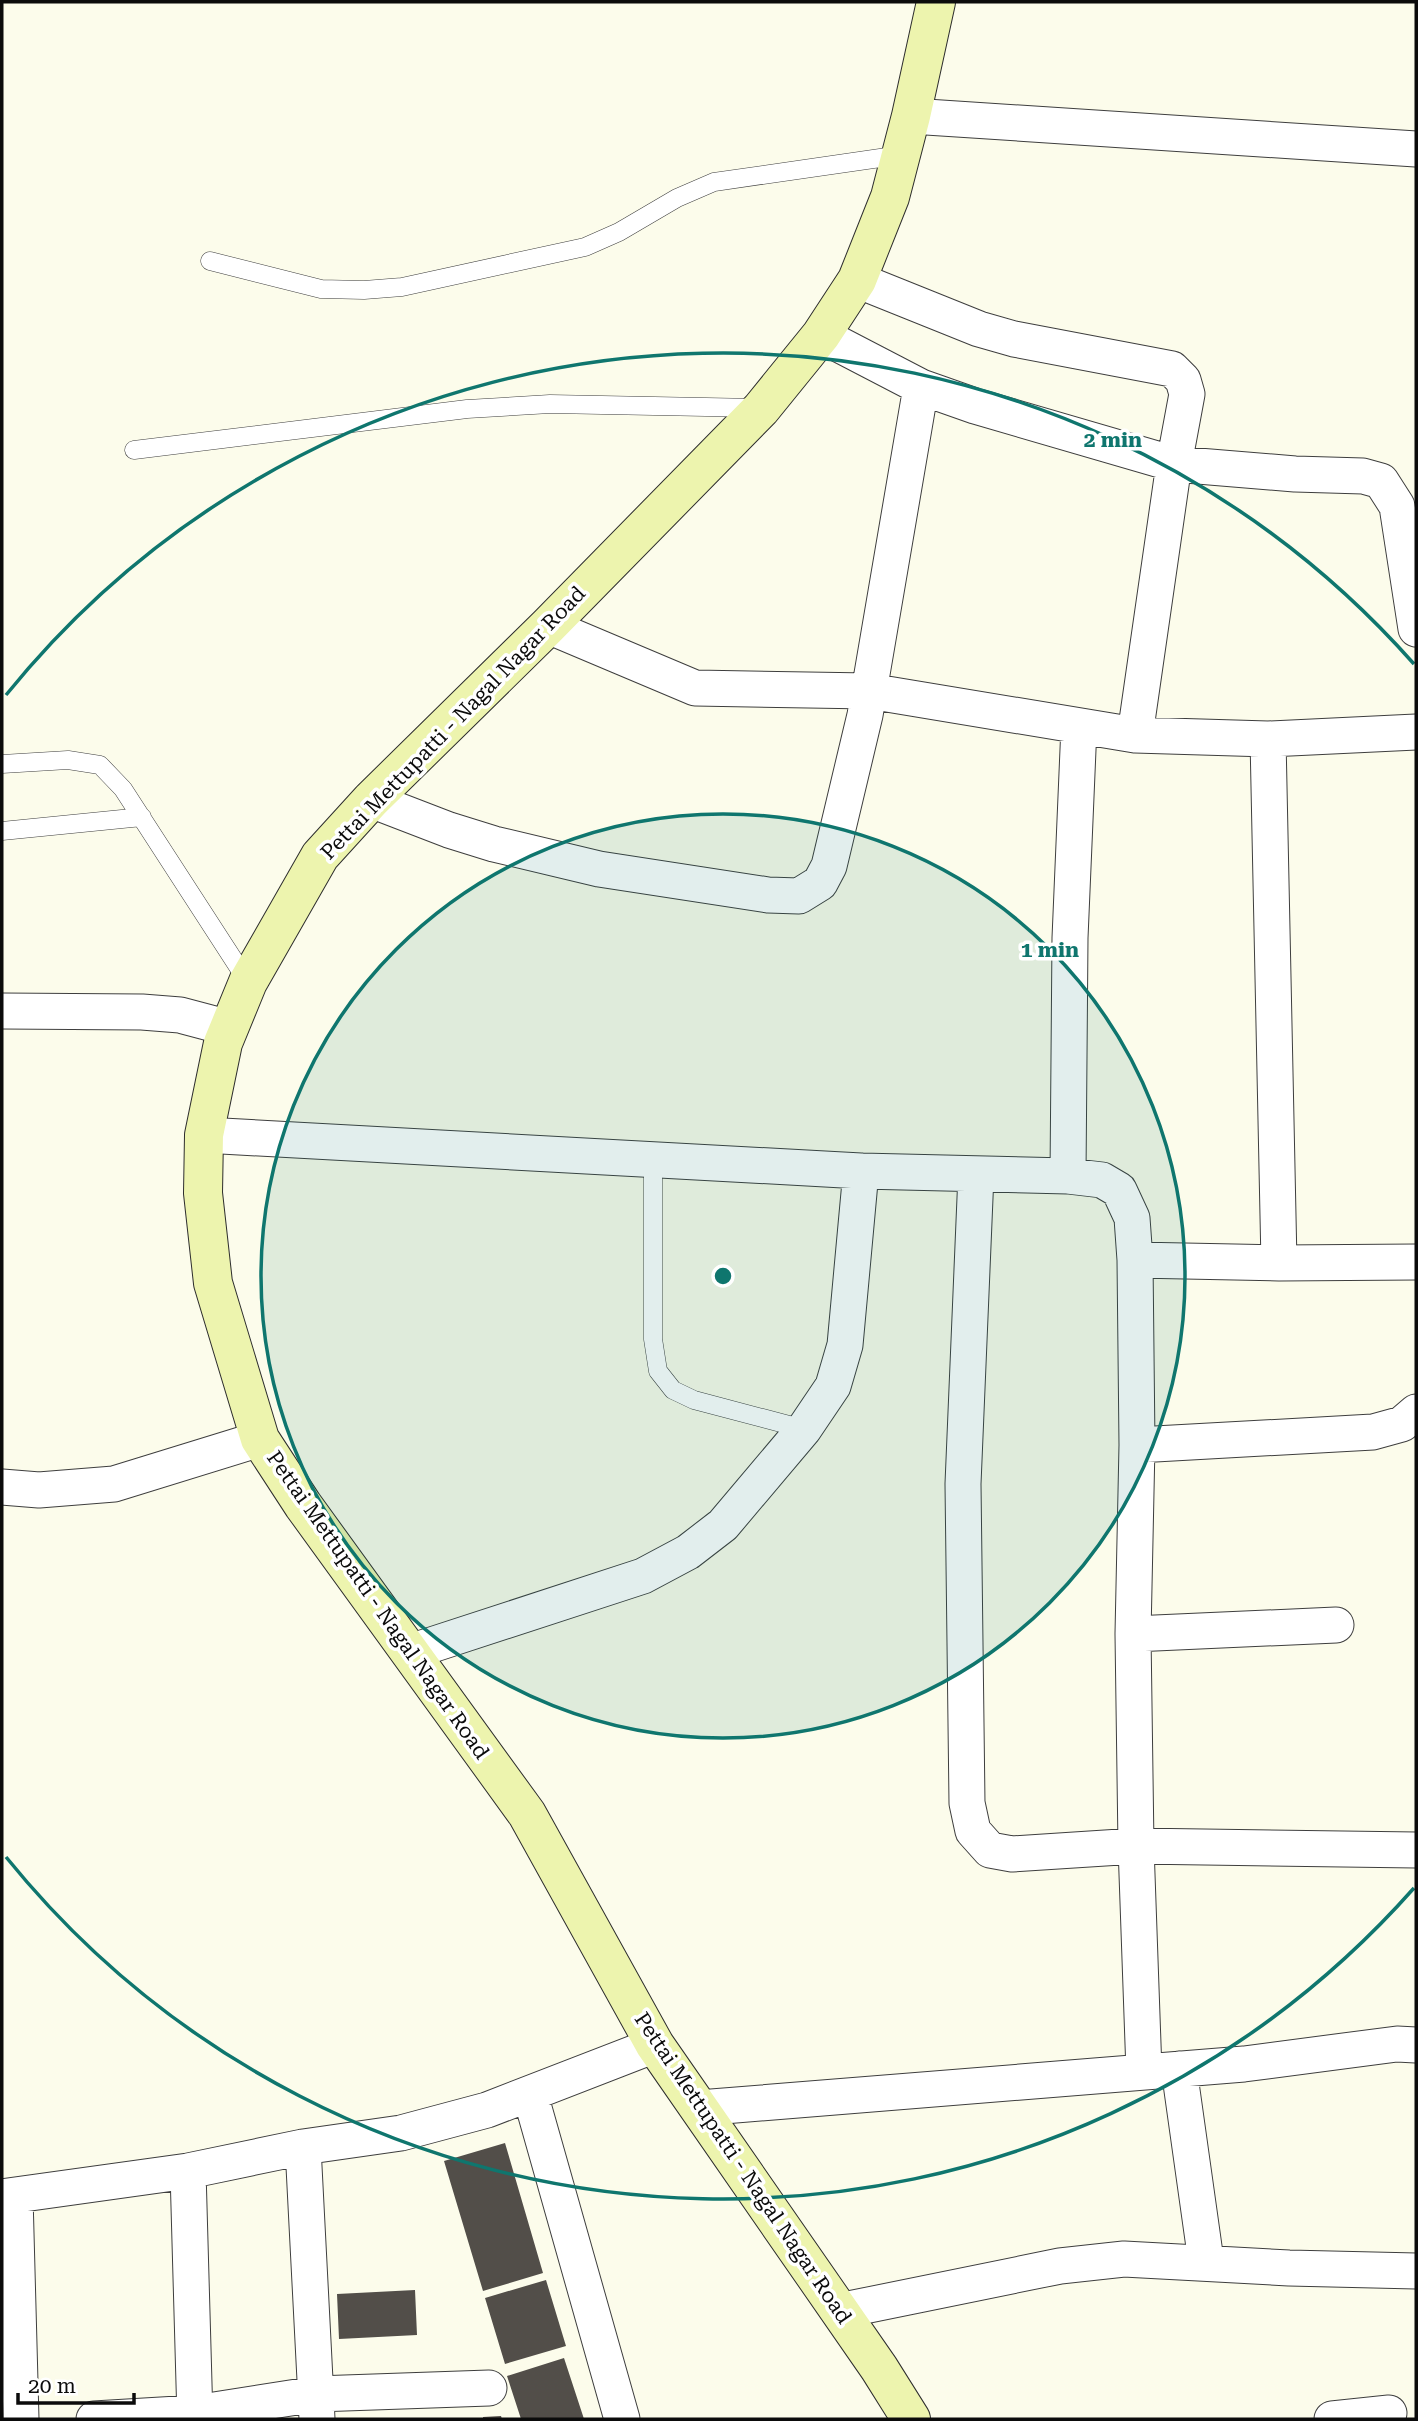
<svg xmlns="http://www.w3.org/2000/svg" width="1418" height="2421" font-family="'Roboto Serif',serif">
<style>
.building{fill:#524e49}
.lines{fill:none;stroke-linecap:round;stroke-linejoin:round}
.lane-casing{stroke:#3e3e3e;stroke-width:19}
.street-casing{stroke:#3e3e3e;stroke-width:37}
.secondary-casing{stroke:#2d2d2d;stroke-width:40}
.lane{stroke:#fff;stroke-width:18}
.street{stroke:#fff;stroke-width:35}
.secondary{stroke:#edf4ae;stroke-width:38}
.ring{fill:none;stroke:#0f766e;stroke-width:3.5}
.labels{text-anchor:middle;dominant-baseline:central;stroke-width:7;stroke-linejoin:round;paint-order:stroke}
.street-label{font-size:21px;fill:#0b0b0b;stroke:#fff}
.centre{fill:#0f766e;stroke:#fff;stroke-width:3.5}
.ring-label{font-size:21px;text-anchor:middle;font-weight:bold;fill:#0f766e;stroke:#fff;stroke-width:7;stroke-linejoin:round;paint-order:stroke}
</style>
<rect width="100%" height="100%" fill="#fcfceb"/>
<path class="building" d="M505,2143l38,130 -60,18 -39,-130z
M546,2280l20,66 -61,18 -20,-66z
M415,2290l2,45 -78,4 -2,-45z
M564,2358l20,61h-63l-14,-43z
M501,2416l1,3h-19v-2z"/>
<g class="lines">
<g class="lane-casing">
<path id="lane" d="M210,261l111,28 43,1 38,-3 183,-40 34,-15 58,-34 37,-16 187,-27
M134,450l333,-41 83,-5 208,4
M2,764l66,-4 32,5 23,24 125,193
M2,831l140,-14
M653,1160v179l5,32 15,19 21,10 110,29"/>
</g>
<g class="street-casing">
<path id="street" d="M911,116l505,33
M857,280l122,49 35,10 158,30 11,11 4,14 -13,70 -39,271
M821,335l100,52 54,19 199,58 121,10 68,2 18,5 16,25 19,123
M548,626l147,62 174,3 266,44 133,4 148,-7
M1268,739l11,524
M371,800l78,30 45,14 105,25 169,26 31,1 21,-13 9,-17 36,-151 56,-328
M2,1011l140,1 38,3 49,13
M204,1135l657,36 207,5 34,4 17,10 13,28 3,42 2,185 -4,189 3,212 8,226
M976,1174l-13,310 4,319 6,28 17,19 22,4 124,-8 280,4
M1068,1176l2,-238 9,-212
M1135,1260l144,3 137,-1
M1137,1445l236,-13 29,-8 14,-12
M2,1487l37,3 75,-6 146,-45
M1133,1634l203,-9
M410,1652l233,-76 45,-24 35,-27 81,-96 29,-43 12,-41 16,-174
M1179,2069l27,192
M530,2094l92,325
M699,2108l545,-44 153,-20 19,1
M303,2147l14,272
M188,2171l7,248
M15,2196l6,223
M2,2197l186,-26 115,-24 98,-14 86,-23 168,-65
M839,2311l221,-45 64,-7 165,9 127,3
M94,2419l101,-6 121,-19 173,-6
M1332,2419l57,-6"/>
</g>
<g class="secondary-casing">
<path id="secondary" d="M911,2419l-32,-51 -224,-323 -128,-231 -224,-309 -43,-66 -47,-156 -10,-90 1,-58 19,-92 25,-61 72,-126 51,-56 177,-174 213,-217 60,-74 36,-55 33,-83 21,-81 25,-114"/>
</g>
<use href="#lane" class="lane"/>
<use href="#street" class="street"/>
<use href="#secondary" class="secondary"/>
</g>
<circle cx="723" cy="1276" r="462" fill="#0f766e" fill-opacity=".12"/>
<g class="ring">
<circle cx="723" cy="1276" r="462"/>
<path d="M1414 1888A923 923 0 0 1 6 1857M6 695A923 923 0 0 1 1414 664"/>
</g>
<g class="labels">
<g class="street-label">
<text transform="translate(453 723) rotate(-46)">Pettai Mettupatti - Nagal Nagar Road</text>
<text transform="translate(378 1605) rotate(55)">Pettai Mettupatti - Nagal Nagar Road</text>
<text transform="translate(743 2168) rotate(56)">Pettai Mettupatti - Nagal Nagar Road</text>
</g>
</g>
<circle cx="723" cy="1276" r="10" class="centre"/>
<g class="ring-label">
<text x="1113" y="447">2 min</text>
<text x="1050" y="957">1 min</text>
</g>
<rect width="1418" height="2421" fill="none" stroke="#0b0b0b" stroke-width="7"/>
<path d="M18 2393v10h116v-10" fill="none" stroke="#0b0b0b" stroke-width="3.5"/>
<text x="28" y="2393" font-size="21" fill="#0b0b0b" stroke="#ffffff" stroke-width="5" paint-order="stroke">20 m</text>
</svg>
